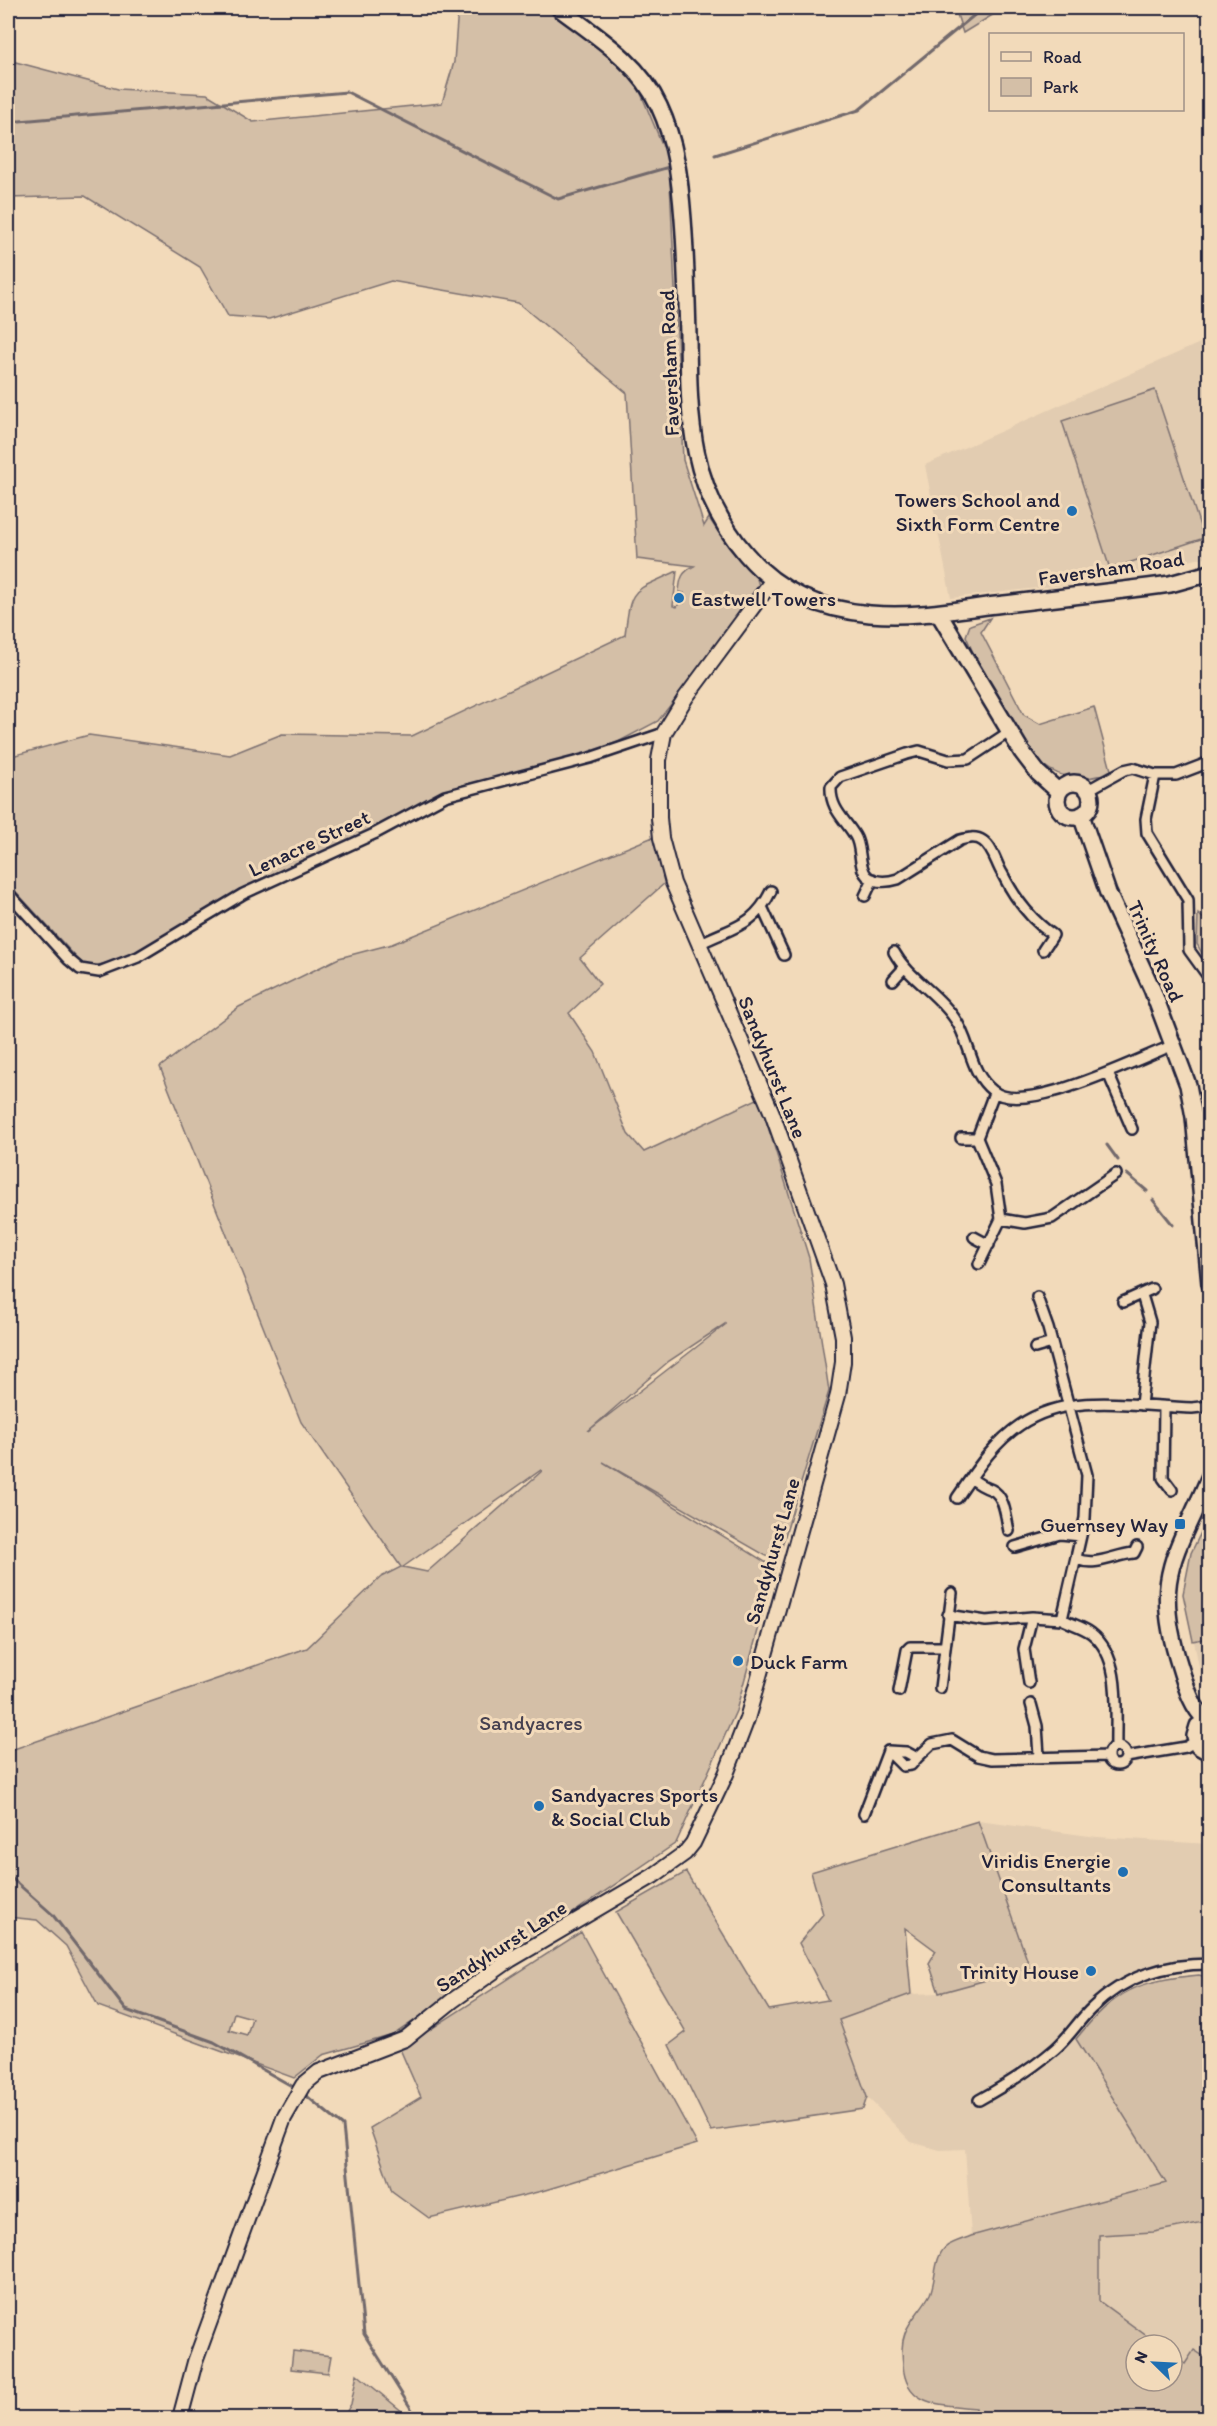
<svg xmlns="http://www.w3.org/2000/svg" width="1217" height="2426" font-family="Itim,sans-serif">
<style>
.built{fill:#e2ccb1}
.green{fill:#d4bfa7;stroke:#7b7071;stroke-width:1.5;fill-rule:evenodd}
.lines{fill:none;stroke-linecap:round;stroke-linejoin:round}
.stream{stroke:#72696c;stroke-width:3}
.street-casing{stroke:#22223b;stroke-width:14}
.secondary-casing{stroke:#22223b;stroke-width:18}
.primary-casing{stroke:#22223b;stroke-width:20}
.street{stroke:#f2daba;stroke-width:9}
.secondary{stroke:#f2daba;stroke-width:14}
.primary{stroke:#f2daba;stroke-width:15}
.poi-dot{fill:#1f6fb2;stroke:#f2daba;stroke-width:2}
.labels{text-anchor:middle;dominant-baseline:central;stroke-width:6;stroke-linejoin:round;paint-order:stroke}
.street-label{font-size:21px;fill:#22223b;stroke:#f2daba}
.poi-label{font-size:21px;fill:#22223b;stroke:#f2daba;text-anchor:end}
.park-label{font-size:21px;fill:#464151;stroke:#f2daba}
</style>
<rect width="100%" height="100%" fill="#f2daba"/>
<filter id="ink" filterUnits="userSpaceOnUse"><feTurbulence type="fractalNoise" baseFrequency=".0167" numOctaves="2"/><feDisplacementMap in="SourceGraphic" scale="12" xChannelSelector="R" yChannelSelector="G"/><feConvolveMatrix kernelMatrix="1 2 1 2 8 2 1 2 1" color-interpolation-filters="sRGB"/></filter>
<g filter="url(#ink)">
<path class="built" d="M1209,339v217l-92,23 -166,19 -26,-133z
M1209,1628v58l-6,1 -11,-56z
M978,1821l119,16 112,7v114l-36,3 -48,16 -38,28 -11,34 93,144 -198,53 -6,-87 -25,1 -29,-8 -25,-26 -19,-19 -29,-77 73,-26 29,-1 90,-25z
M1209,2221v139l-15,-10 -9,14 -13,-9v-10h-13l-60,-44v-66l55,-3z"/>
<path class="green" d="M458,8h92l35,26 52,50 32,77 14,299 21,66 5,-8 16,24 31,33 3,11 -2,8 -99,127 -59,31 -156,42 -71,39 -253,127 -33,8 -78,-85v-126l81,-22 141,20 52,-21 130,2 213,-101c6,-51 7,-42 52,-64l-4,35 4,1 2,-4h5v-10l-5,-1c1,-14 3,-20 15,-26l-57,-7 -10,-166 -109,-90 -127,-22 -122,38 -41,-3 -28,-49 -115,-71 -77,2v-138l110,29 89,5 46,28 189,-19 12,-41z
M955,8h49l-41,25z
M1155,390l49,148 -94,31 -48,-148z
M990,618l-9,14 43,83 16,9 54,-17 17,63c-20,13 -50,10 -69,-6 -27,-22 -63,-95 -76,-128l4,-11z
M653,837l13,45 -86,76 20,26 -31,29 26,39 33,82 16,18 115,-54 50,160 20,133 -52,171 -174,-100 172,106 -39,143 -60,132 -283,192 -70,20 -29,23 -196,-72 -32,-60 -29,-26 -29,-3v-166l299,-103 74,-71 20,-10 -100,-145 -141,-355 79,-60 100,-49 53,-14zM725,1324v1l-137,106 81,-70zM542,1471l-115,101 -24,-5 138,-97zM234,2013l18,5 -5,17 -18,-5z
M1198,914l11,9v43l-12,-22z
M1209,1516v122l-16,3 -10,-47 8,-41z
M978,1821l52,147 -91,25 -10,-30 7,-12 -31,-23 6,66 -72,26 28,77 -4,12 -152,22 -42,-86 17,-13 -70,-120 70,-40 83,138 59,-10 -29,-57 24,-29 -12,-42z
M581,1932l116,212 -155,47 -113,27 -37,-27 -22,-63 51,-31 -21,-48z
M1199,1975l11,3 -1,243 -55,11 -55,3v66l60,44h-23v36h36v-26l13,9 9,-14 15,10v58h-233v-10c-34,-4 -70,0 -73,-43 -1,-11 -2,-22 2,-32 5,-14 18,-25 25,-39 6,-13 4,-38 16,-47 6,-5 18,-8 25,-11l195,-53 -90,-144c40,-49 60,-58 123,-64z
M293,2351l38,5 -3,17 -37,-4z
M357,2374l53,44h-67l8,-14z"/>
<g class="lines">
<path class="stream" d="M8,122l339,-30 211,107 111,-32
M715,155l144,-45 124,-102
M1107,1145l11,15
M1127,1174l20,17
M1153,1200l20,25
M8,1875l44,39 74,96 88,32 83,47
M303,2093l40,33 21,208 53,84"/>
<g class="street-casing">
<path id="street" d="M1009,732l-41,27 -20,1 -29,-9 -12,3 -67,23 -9,10c-1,22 14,32 24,49 7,11 3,31 12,40 8,7 21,6 31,3l62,-39c8,-2 16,-4 23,1 10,7 13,22 19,32 12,24 29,47 51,62l-10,15
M1155,775l-9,44 1,14 41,67 1,50 21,29
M1088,790l36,-20 9,-2 22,7h21l34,-13
M8,893l60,66 12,10 19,3 39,-15 105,-63 131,-60 71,-38 145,-38 74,-25
M865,896l8,-17
M763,909l21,46
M699,944c33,-17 55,-17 72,-53
M894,952c15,27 44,41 61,67 16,23 14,53 38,72 31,26 145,-33 181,-46
M893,980l10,-11
M1108,1073l24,56
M961,1138h16
M1001,1219l24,4 27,-5 64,-44
M974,1237l15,8
M979,1264l22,-45 -5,-35 -19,-46 17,-45
M1037,1297l11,31 39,147 -2,43 -23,101c9,5 21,8 29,14 32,25 24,78 25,114
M1123,1302l29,-13
M1035,1348l17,-5
M1141,1405l9,-83 -8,-27
M1164,1407l-1,71 9,12
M971,1478c7,6 13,9 21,12 13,6 14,29 17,41
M957,1498c18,-26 36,-55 63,-73 50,-34 116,-19 172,-17l18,-2
M1015,1547l45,-13 21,2
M1076,1559c21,8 37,-4 58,-6l3,-6
M948,1615l38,6 46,-4 30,2
M1029,1683l-5,-34 8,-32
M940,1688l12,-95
M899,1691l8,-41 3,-3h33
M1031,1704l6,22 2,30
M1108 1756a9 9 0 1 1 18 0a9 9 0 1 1-18 0Z
M888,1751l15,15 8,-1 6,-7
M1126,1757l60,-10 10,-6
M864,1814l24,-63 18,1 11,6 15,-14 20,-4 26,16 14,3 116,-3
M979,2100c27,-15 53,-31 76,-51 14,-12 24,-29 37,-41 33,-32 72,-44 118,-44"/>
</g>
<g class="secondary-casing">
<path id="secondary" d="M180,2418l15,-56 89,-244 19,-33 16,-13 86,-33 47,-38 58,-41 143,-84 32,-23 8,-10 33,-69 21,-55 91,-324 5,-33v-25l-10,-53 -61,-171 -99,-230 -12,-45 -2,-20v-58l5,-27 22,-36 86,-116"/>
</g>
<g class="primary-casing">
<path id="primary" d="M559,8c37,28 80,54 100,98 17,36 21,74 24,113 3,39 4,78 5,116 1,83 1,153 58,219 33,39 74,55 124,60 44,4 84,-4 126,-9 58,-7 116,-13 174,-21l40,-11
M939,614l83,138 16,21 21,19
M1057 800a17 17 0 1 1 34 0a17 17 0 1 1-34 0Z
M1081,815l27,78 44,96 36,96 6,32 16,167
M1210,1719l-12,7 -3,10 3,10 12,7
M1206,1720c-15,-14 -20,-34 -26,-53 -29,-91 -4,-111 30,-191"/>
</g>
<use href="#street" class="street"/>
<use href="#secondary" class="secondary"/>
<use href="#primary" class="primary"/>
</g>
</g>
<g class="poi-dot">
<circle cx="1072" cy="511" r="6"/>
<circle cx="679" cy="598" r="6"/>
<rect x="1174" y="1518" width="12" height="12" rx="3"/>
<circle cx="738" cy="1661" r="6"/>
<circle cx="539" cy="1806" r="6"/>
<circle cx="1123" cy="1872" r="6"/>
<circle cx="1091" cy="1971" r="6"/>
</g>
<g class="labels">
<g class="street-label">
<text transform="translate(669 363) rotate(-92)">Faversham Road</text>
<text transform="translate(1111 568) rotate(-8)">Faversham Road</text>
<text transform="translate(309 843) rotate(-25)">Lenacre Street</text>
<text transform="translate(1156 951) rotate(66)">Trinity Road</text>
<text transform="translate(773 1067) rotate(68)">Sandyhurst Lane</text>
<text transform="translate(772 1551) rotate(-74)">Sandyhurst Lane</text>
<text transform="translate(501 1946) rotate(-33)">Sandyhurst Lane</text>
</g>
<g class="poi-label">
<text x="1060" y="499">Towers School and<tspan x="1060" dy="24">Sixth Form Centre</tspan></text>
<text x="691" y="598" text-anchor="start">Eastwell Towers</text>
<text x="1168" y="1524">Guernsey Way</text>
<text x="750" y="1661" text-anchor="start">Duck Farm</text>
<text x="551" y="1794" text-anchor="start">Sandyacres Sports<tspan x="551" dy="24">&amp; Social Club</tspan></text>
<text x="1111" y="1860">Viridis Energie<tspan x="1111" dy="24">Consultants</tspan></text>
<text x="1079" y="1971">Trinity House</text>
</g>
<g class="park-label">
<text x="531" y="1722">Sandyacres</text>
</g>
</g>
<rect width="1217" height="2426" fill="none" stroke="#f2daba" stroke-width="30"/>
<rect x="15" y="15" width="1187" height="2396" fill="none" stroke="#22223b" stroke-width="2" filter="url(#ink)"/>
<rect x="989" y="33" width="195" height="78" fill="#f2daba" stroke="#9f9087" stroke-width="1.5"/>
<rect x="1001" y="52" width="30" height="9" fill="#f2daba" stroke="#9f9087" stroke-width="1.5"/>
<text x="1043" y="63" font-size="18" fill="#22223b">Road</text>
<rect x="1001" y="78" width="30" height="18" fill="#d4bfa7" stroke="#9f9087" stroke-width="1.5"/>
<text x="1043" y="93" font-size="18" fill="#22223b">Park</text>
<g transform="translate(1154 2363) rotate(294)"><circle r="28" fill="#f2daba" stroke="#9f9087" stroke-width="1.5"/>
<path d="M0-4.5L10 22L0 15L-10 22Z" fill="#1f6fb2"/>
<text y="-9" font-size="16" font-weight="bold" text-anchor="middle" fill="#22223b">N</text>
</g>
</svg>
